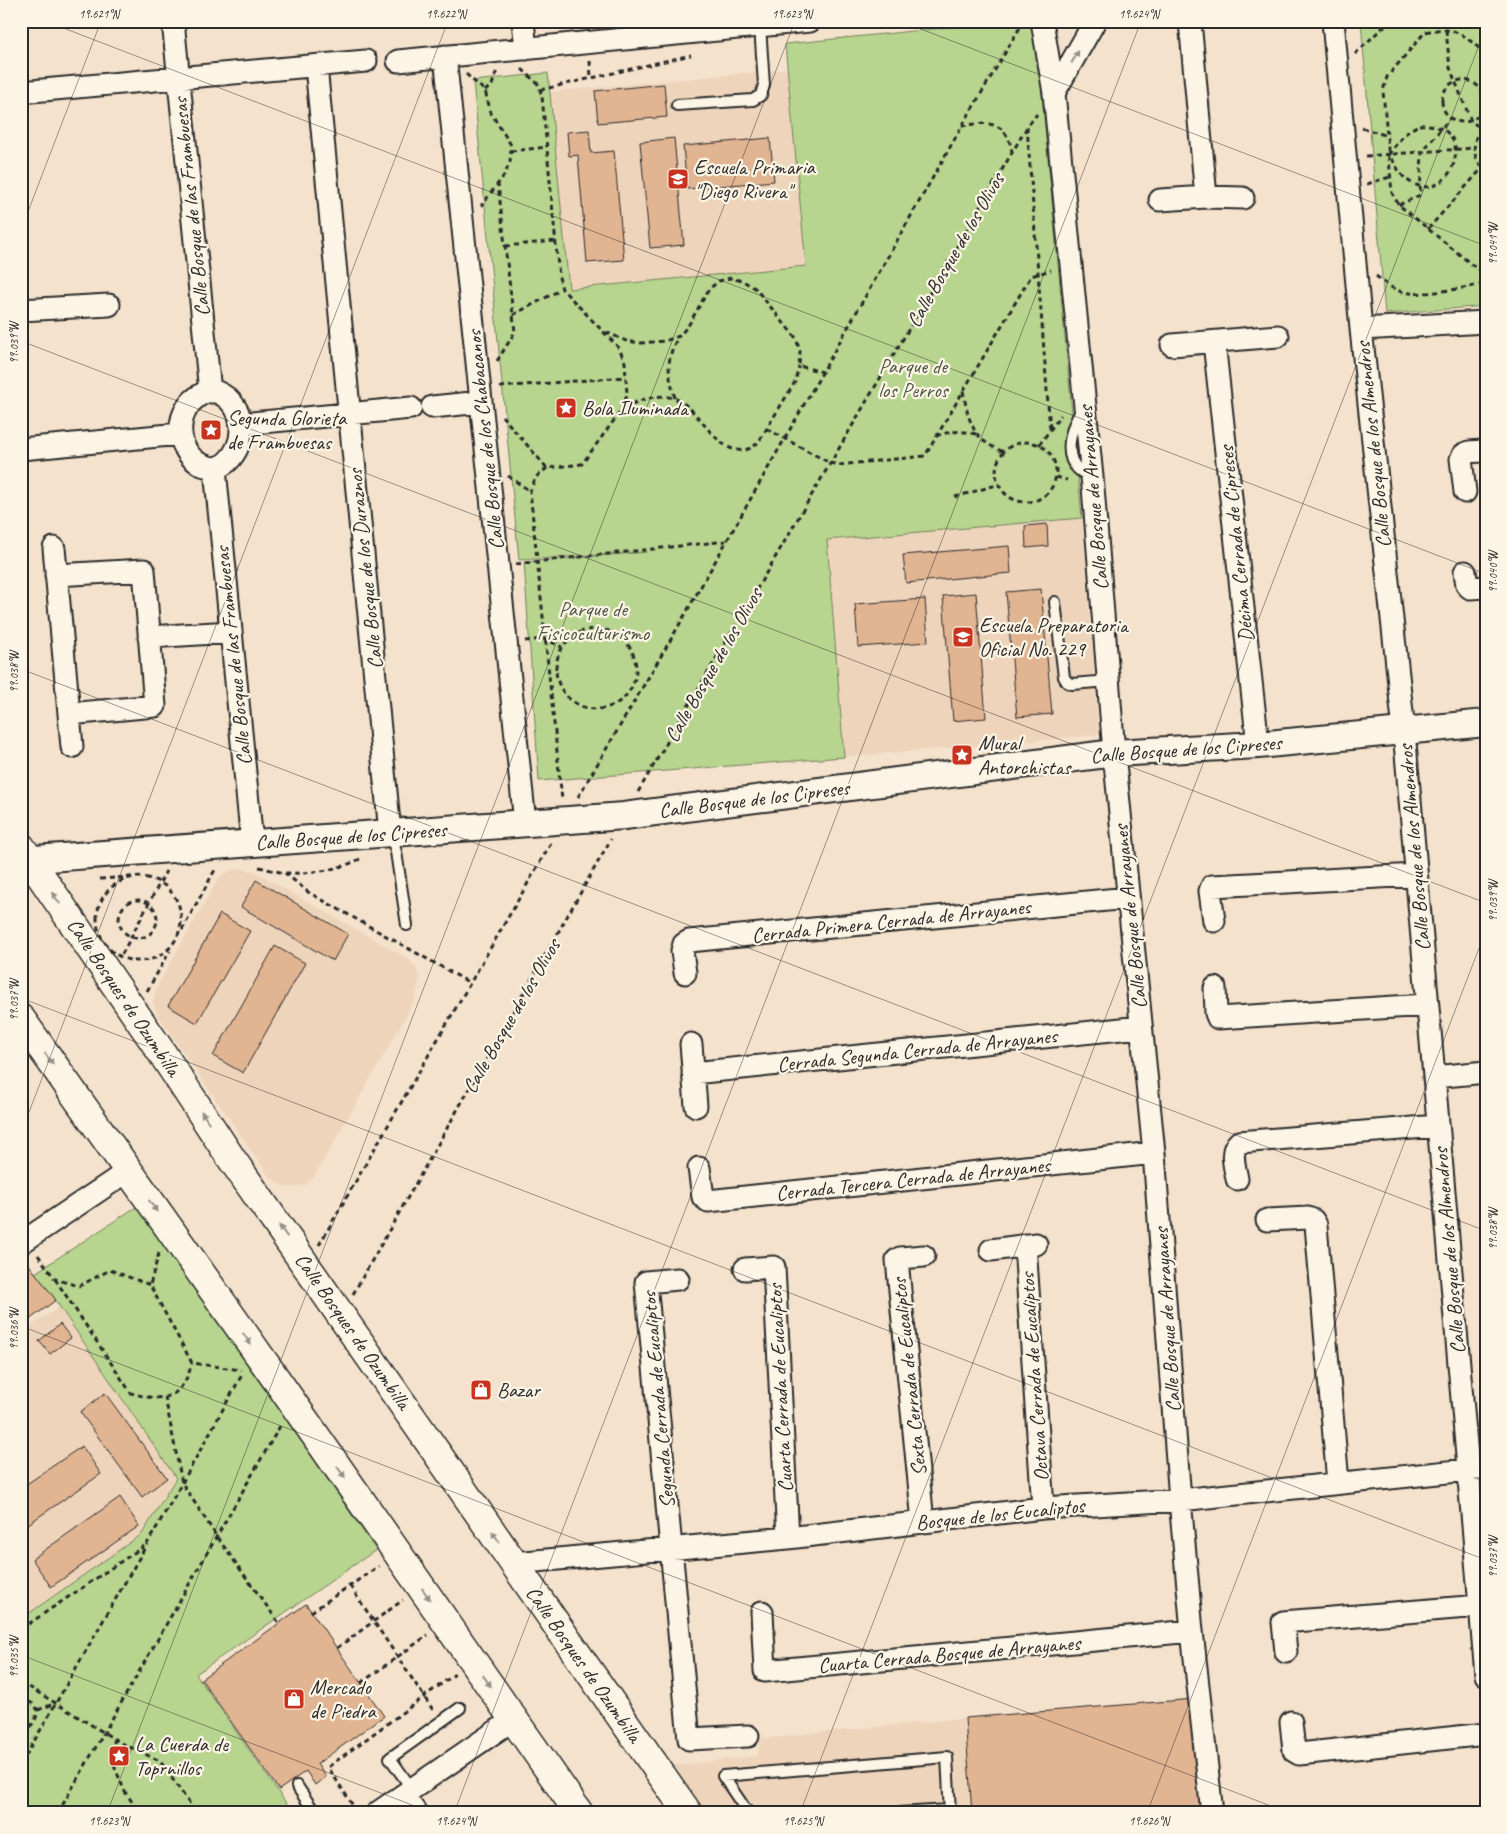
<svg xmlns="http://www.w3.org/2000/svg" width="1507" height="1834" font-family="Caveat,sans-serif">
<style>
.built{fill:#eed4bb}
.green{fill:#b7d58e;stroke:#71805c}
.building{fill:#e1b492;stroke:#2b2b2b}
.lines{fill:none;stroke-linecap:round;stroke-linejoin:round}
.service-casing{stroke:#2b2b2b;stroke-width:14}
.minor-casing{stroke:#2b2b2b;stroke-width:25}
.tertiary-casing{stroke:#2b2b2b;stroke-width:30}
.secondary-casing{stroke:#2b2b2b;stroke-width:31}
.path{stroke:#2b2b2b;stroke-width:3;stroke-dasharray:5 4;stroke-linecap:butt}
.service{stroke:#fcf5e5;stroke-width:10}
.minor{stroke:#fcf5e5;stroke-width:21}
.tertiary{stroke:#fcf5e5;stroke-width:26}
.secondary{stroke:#fcf5e5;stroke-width:28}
.oneway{fill:#949088}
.ticks{fill:none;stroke:#2b2b2b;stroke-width:1;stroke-opacity:0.45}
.labels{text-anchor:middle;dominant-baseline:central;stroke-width:4.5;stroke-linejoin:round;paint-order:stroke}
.poi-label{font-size:21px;fill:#2b2b2b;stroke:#fcf5e5;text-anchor:start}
.street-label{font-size:21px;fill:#2b2b2b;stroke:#fcf5e5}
.park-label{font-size:21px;fill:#4e5644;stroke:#fcf5e5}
.neatline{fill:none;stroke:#2b2b2b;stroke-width:2}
.ticks-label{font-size:12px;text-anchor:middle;fill:#2b2b2b}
</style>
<rect width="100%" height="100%" fill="#f4e2cc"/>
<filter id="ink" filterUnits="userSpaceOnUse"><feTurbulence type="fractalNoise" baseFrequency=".02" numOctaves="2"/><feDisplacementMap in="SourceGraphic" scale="10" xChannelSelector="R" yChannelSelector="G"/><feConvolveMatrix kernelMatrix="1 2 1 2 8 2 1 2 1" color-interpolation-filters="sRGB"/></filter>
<g filter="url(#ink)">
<path class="built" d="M788,69l18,197 -237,23 -19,-197z
M1082,518l17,217 -255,22 -17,-217z
M234,869h10l11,3 152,86 8,8 5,13 -6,23 -100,175 -8,7 -8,3h-11l-9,-4 -9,-7 -112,-162 -4,-11 3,-15 64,-112z
M59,1307l117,170 -34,57 -121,85v-286z
M1194,1699l9,114h-498l-33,-47 86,-10 1,-17 206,-21z"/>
<path class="green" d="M1011,21h24l47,497 -255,22 17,217 -305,24 -15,-219 122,-10 -127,8 -46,-479 75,-8 21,216 237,-23 -21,-222z
M1361,21h125v285l-101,8z
M139,1205l237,345 -180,124 97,139h-272v-194l121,-85 34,-56 -121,-178 -20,-27z"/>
<path class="building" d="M664,84l3,33 -69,6 -3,-32z
M589,130l2,23 23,-2 10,109 -37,3 -9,-108 -9,1 -2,-24z
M674,138l10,107 -34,3 -10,-106z
M770,138l4,43 -87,8 -4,-43z
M1047,524l1,22 -22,2 -1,-22z
M1009,546l2,27 -105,10 -3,-28z
M1041,589l11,125 -35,3 -11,-125z
M976,593l10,125 -33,3 -10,-125z
M925,599l3,43 -70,5 -3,-43z
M256,880l92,54 -15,27 -92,-54z
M220,914l30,17 -53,92 -29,-17z
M275,946l30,17 -62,110 -30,-17z
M27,1262l29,38 -35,26v-59z
M60,1324l11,14 -21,16 -11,-13z
M105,1393l62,85 -25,19 -62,-85z
M82,1446l19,28 -80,55v-41z
M120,1497l19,29 -88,61 -19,-28z
M306,1604l78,112 -67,48 9,13 -11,8 -9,-14 -27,19 -78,-111z
M1194,1699l9,114h-231l-7,-95z"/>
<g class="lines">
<g class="service-casing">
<path id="service" d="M677,105l76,-5 8,-5 3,-10 -4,-59
M1082,410c-10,15 -20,44 -4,59 4,4 10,6 14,9
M1055,602l9,75 3,5 5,2 37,-3
M391,834l5,18 11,73
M297,1786l18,27
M412,1789l-22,-31 70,-50
M748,1813l-25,-37 224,-19 3,56
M899,1813l51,-3"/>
</g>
<g class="minor-casing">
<path id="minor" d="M173,21l37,371
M523,21l3,28
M1042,21l12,72 39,394 21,266 40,400 26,347 12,131 20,182
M1190,21l16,176
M1333,21l28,308 43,402 82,944
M445,56l80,767
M398,61l412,-40
M316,66l74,767
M21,92l345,-31
M1054,93l41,-72
M1160,200l46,-3 37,1
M21,310l88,-5
M1361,329l125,-7
M1214,342l44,403
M1172,345l106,-9
M217,392c4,2 10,5 13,9 16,16 14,44 -2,60 -3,3 -9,6 -13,8 -5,-2 -11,-3 -15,-5 -27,-16 -25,-56 2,-70 4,-3 10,-2 15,-2z
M432,407l49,-5
M241,424l170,-16
M21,449l159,-15
M215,469l37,374
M1465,492l-4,-33c3,-10 16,-7 25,-8
M54,548l18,199
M1465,572l2,13 3,3 16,-1
M56,575l88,-5 11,136 -86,8
M149,637l82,-5
M1214,921l-4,-30 2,-5 204,-11
M685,973l-3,-22 2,-7 5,-3 439,-43
M1215,988l1,25 2,5 209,-13
M691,1044l5,62
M693,1073l448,-46
M1434,1077l52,-5
M699,1168l4,29 5,4 446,-48
M1237,1179c-2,-12 -8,-28 2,-37l199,-16
M1267,1220l41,-2 5,2 3,5 22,258
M21,1243l107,-72
M1025,1245l18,263
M991,1250l45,-6
M745,1269l29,-2 14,271
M678,1279l-32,3 43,457 59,-3
M923,1522l-26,-262 3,-2 24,-2
M514,1563l274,-25 255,-30 137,-8 306,-32
M762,1612l3,59 427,-40
M1286,1652l-3,-30 197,-16
M1291,1722l3,29 5,3 187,-20
M403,1795l13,18
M377,1813l137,-94"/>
</g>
<g class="tertiary-casing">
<path id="tertiary" d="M21,860l603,-44 490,-63 144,-8 228,-22"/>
</g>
<g class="secondary-casing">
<path id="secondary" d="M21,847l141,206 69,105 457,655
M21,1019l262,370 296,424"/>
</g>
<path class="path" d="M1445,21l5,47 21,53 15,11
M1355,54l27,-26 13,-7
M1486,54c-23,-19 -29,-29 -61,-22l-38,45 -4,14 9,102 7,12 77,63 10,4
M590,61l1,17
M522,69l16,15 4,12 17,181 3,12 57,59 6,14 2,32 -4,14 -41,56 -35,4 -11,9 -6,14 32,309
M466,74l19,17 6,22 20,32 -1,18 -7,14 -22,29
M1442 101a21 21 0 1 1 42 0a21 21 0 1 1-42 0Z
M540,90l151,-35
M485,91l7,-6 5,-15
M1486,121c-14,15 -17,36 0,50
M1419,125c65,-4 32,87 -12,55 -8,-6 -12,-17 -18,-26 9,-12 15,-22 30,-29z
M962,126c27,-5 45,-5 50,26
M1027,127l23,303
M1362,128l26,8
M511,151l36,-4
M1366,156l108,-8
M1367,184l23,-7
M1399,205l21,-10 2,-43 28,-34
M1428,229l58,-65
M505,246l51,-5
M1376,276c9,7 17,14 27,16 18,5 63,-5 83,-8
M513,315l49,-26
M606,332l20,9 15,2 24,-2 14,-5 9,-10 21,-37 10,-8 11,-3 13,3 12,7 41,50 4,13 -1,15 24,6
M497,361l18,-29 -17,-148
M500,387l126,-10
M963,391c6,31 9,49 41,61
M675,398c-7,-24 -10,-40 4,-62
M624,408c15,-8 35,-16 52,-9 24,9 42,60 72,50 4,-1 7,-4 10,-6l37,-61 4,-16
M502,416l45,52
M767,429l63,34 9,2 86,-9 106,-180 20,-6
M936,436c14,-5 25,-6 40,-2
M996 472a30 30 0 1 1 60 0a30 30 0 1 1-60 0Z
M1039,445l22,-30
M508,476l22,15
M1056,477l11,3
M955,497l45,-13
M516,564l210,-23
M556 669a40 40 0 1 1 80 0a40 40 0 1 1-80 0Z
M525,641l20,-2 17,8
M638,792l389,-665 10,-13
M578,797l96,-163 288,-508 60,-102
M259,867c9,2 18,5 27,6 25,1 52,-3 74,-14
M285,873l23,19 162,91
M97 919a42 42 0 1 1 84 0a42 42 0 1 1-84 0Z
M100,879l44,-3
M119 919a19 19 0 1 1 38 0a19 19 0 1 1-38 0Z
M182,930l34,-62
M122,954l44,-83
M147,991l23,-40
M319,1245l232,-402
M159,1253l-9,32 42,78 49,7
M38,1255l17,24 24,7 31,-16 40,15
M55,1279l76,114c34,10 51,6 61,-30
M353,1294l258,-455
M165,1397l17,86 35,54 62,86
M350,1586l83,124
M311,1612l68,-46
M21,1629l123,-83
M337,1648l66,-48
M21,1682l100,61 39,18 36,52
M361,1683l67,-48
M21,1697l12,7 5,6 -2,8 -15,25
M38,1710l18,-7
M114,1738l1,30 10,24 15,21
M21,1764l161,-281 61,-110
M357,1812l-29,-45 127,-93
M58,1813l222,-387"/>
<use href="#service" class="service"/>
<use href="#minor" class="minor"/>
<use href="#tertiary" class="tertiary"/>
<use href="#secondary" class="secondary"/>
</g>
<defs><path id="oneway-solid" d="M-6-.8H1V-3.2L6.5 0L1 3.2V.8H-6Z" transform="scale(1.25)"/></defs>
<g class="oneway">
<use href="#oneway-solid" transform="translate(1075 57) rotate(-60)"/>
<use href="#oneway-solid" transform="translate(56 898) rotate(-124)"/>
<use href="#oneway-solid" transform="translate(49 1059) rotate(55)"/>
<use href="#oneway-solid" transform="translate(205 1117) rotate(-124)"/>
<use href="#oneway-solid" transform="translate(153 1206) rotate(55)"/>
<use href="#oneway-solid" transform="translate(283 1231) rotate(-125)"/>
<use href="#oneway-solid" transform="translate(247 1339) rotate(55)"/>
<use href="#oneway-solid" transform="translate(341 1472) rotate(55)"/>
<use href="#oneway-solid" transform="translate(496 1537) rotate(-125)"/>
<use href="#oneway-solid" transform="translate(426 1594) rotate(55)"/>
<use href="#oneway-solid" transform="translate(487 1681) rotate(55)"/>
</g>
</g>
<path class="ticks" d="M45,21l1441,553M900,21l586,225M21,230l80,-209M21,341l1465,562M21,669l1465,562M21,998l1465,562M21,1133l427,-1112M21,1326l1268,487M21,1655l412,158M107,1813l688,-1792M454,1813l687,-1792M800,1813l686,-1786M1147,1813l339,-883"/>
<defs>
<g id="school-square" transform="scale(1.125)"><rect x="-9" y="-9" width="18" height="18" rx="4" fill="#c8321e" stroke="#fcf5e5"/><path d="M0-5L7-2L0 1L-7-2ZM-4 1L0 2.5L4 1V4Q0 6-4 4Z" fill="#fff"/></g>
<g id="sight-square" transform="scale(1.125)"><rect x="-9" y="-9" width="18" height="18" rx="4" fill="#c8321e" stroke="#fcf5e5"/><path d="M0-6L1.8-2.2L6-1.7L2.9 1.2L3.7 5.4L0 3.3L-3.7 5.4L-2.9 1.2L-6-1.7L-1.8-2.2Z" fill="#fff"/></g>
<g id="shop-square" transform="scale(1.125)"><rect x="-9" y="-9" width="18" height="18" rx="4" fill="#c8321e" stroke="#fcf5e5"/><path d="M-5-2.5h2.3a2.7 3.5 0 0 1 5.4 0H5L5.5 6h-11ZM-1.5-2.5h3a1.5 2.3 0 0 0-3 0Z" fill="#fff"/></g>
</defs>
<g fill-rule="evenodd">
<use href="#school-square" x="678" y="179"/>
<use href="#sight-square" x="566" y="408"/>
<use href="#sight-square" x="211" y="430"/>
<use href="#school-square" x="963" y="637"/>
<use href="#sight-square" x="962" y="755"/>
<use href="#shop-square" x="481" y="1390"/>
<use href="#shop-square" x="294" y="1699"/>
<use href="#sight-square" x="119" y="1756"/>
</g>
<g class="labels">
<g class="poi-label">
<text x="694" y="167">Escuela Primaria<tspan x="694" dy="24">"Diego Rivera"</tspan></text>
<text x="582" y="408">Bola Iluminada</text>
<text x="227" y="418">Segunda Glorieta<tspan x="227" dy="24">de Frambuesas</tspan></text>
<text x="979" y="625">Escuela Preparatoria<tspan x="979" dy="24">Oficial No. 229</tspan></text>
<text x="978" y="743">Mural<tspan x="978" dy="24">Antorchistas</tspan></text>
<text x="497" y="1390">Bazar</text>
<text x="310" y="1687">Mercado<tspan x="310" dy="24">de Piedra</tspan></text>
<text x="135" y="1744">La Cuerda de<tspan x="135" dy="24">Toprnillos</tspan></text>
</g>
<g class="street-label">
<text transform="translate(191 207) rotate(-96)">Calle Bosque de las Frambuesas</text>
<text transform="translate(955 250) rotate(-60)">Calle Bosque de los Olivos</text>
<text transform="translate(485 440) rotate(-96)">Calle Bosque de los Chabacanos</text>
<text transform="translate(1373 445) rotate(-96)">Calle Bosque de los Almendros</text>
<text transform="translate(1093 498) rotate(-95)">Calle Bosque de Arrayanes</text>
<text transform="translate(1236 544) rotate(-96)">Décima Cerrada de Cipreses</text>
<text transform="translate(365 569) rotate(-96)">Calle Bosque de los Duraznos</text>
<text transform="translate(233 656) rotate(-96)">Calle Bosque de las Frambuesas</text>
<text transform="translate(713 665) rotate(-60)">Calle Bosque de los Olivos</text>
<text transform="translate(1186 749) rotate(-4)">Calle Bosque de los Cipreses</text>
<text transform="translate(754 799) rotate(-7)">Calle Bosque de los Cipreses</text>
<text transform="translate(351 836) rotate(-4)">Calle Bosque de los Cipreses</text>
<text transform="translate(1414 848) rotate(-95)">Calle Bosque de los Almendros</text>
<text transform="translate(1130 917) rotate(-96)">Calle Bosque de Arrayanes</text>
<text transform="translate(891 921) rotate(-6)">Cerrada Primera Cerrada de Arrayanes</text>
<text transform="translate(124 997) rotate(56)">Calle Bosques de Ozumbilla</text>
<text transform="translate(511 1016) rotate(-60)">Calle Bosque de los Olivos</text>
<text transform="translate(917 1050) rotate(-6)">Cerrada Segunda Cerrada de Arrayanes</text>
<text transform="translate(913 1179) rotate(-6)">Cerrada Tercera Cerrada de Arrayanes</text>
<text transform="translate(1449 1251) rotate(-95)">Calle Bosque de los Almendros</text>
<text transform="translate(1167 1320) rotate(-94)">Calle Bosque de Arrayanes</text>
<text transform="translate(353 1331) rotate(55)">Calle Bosques de Ozumbilla</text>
<text transform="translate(909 1377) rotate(-96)">Sexta Cerrada de Eucaliptos</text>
<text transform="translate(1034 1377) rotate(-94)">Octava Cerrada de Eucaliptos</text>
<text transform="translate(780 1388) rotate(-93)">Cuarta Cerrada de Eucaliptos</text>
<text transform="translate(658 1400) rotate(-95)">Segunda Cerrada de Eucaliptos</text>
<text transform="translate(1000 1514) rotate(-6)">Bosque de los Eucaliptos</text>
<text transform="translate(949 1654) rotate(-5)">Cuarta Cerrada Bosque de Arrayanes</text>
<text transform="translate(584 1664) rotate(55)">Calle Bosques de Ozumbilla</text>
</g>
<g class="park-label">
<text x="913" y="366">Parque de<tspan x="913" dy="24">los Perros</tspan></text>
<text x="593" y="609">Parque de<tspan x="593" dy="24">Fisicoculturismo</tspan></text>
</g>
</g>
<rect width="1507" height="1834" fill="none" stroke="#fcf5e5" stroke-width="55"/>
<rect x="28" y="28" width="1452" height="1778" class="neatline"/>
<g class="ticks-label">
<text x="99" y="18">19.621°N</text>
<text x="446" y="18">19.622°N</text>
<text x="792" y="18">19.623°N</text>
<text x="1139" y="18">19.624°N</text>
<text transform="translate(1493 244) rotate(-90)" y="4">99.041°W</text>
<text transform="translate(14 343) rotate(-90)" y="4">99.039°W</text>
<text transform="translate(1493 572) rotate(-90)" y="4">99.040°W</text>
<text transform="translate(14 672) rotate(-90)" y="4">99.038°W</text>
<text transform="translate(1493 901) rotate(-90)" y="4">99.039°W</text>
<text transform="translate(14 1000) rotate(-90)" y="4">99.037°W</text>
<text transform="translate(1493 1229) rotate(-90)" y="4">99.038°W</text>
<text transform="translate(14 1329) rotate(-90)" y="4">99.036°W</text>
<text transform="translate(1493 1557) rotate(-90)" y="4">99.037°W</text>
<text transform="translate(14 1657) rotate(-90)" y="4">99.035°W</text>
<text x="109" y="1825">19.623°N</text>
<text x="456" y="1825">19.624°N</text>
<text x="803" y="1825">19.625°N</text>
<text x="1149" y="1825">19.626°N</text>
</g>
</svg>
